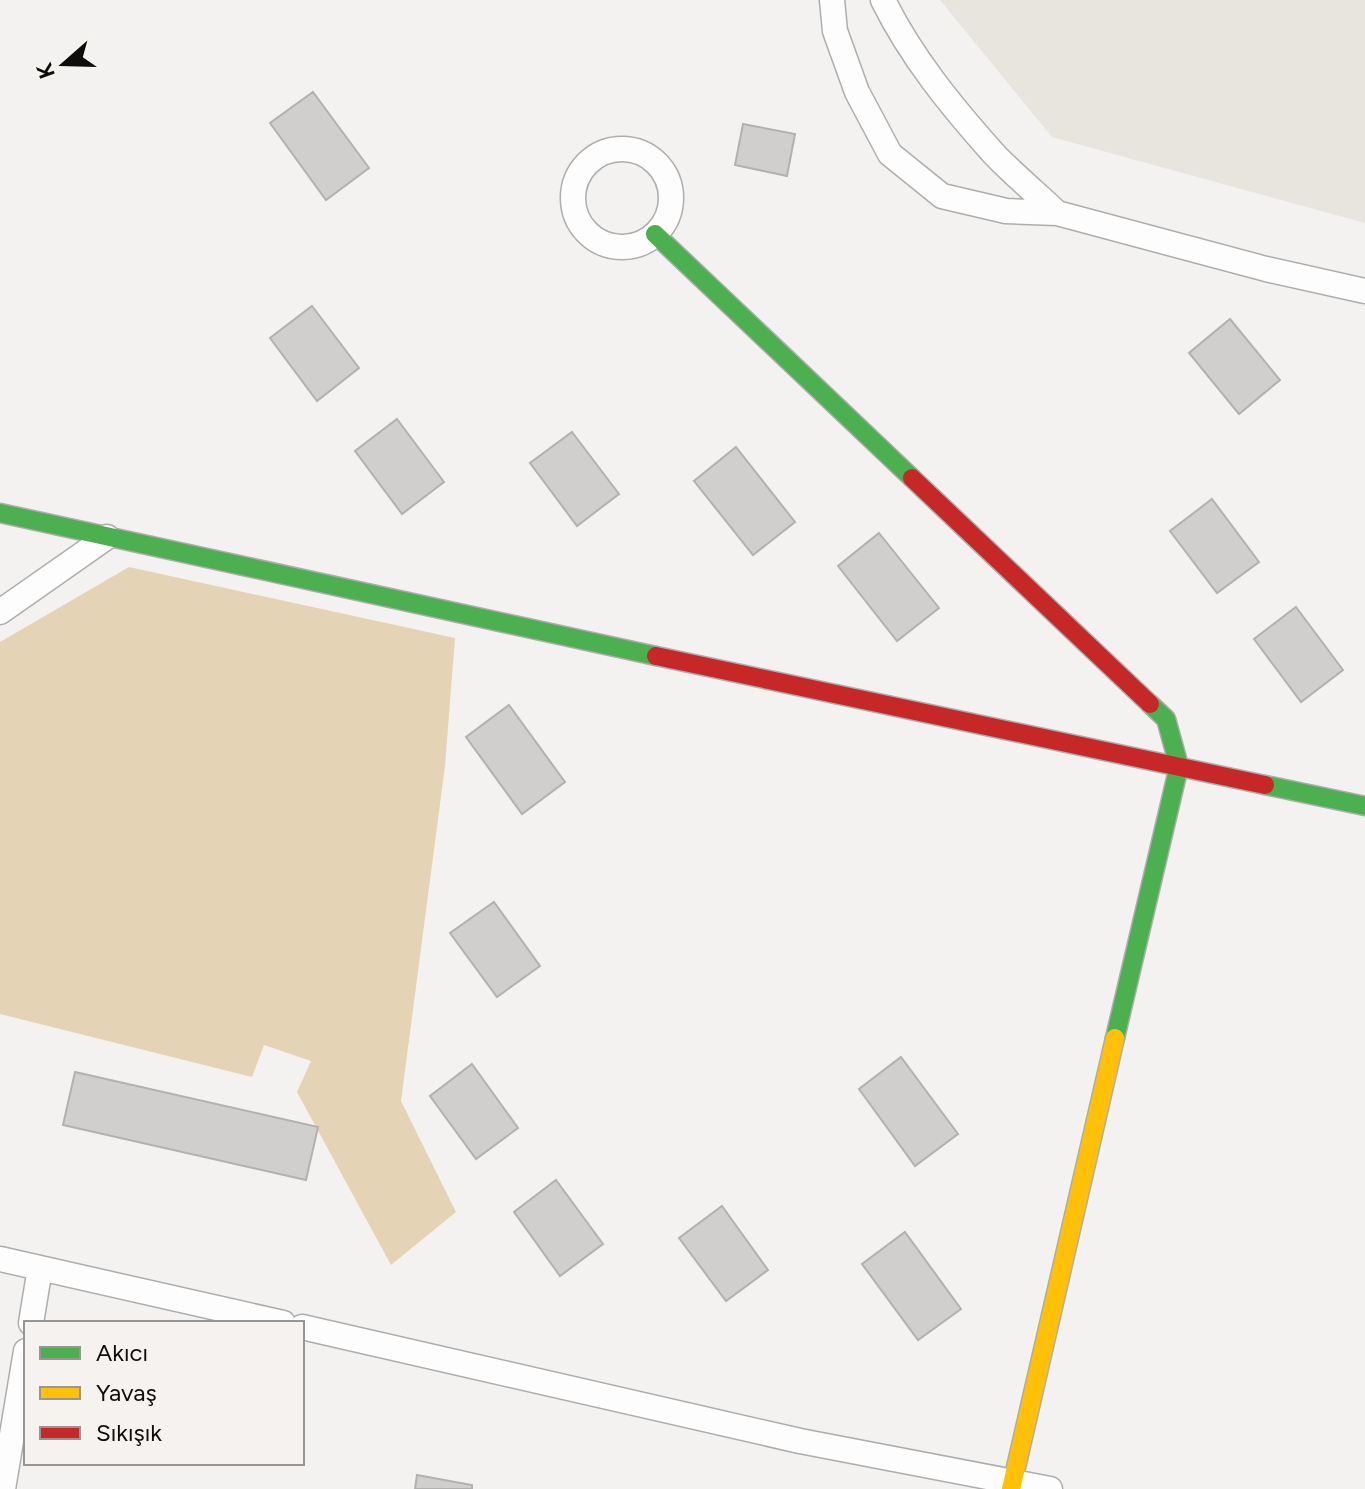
<svg xmlns="http://www.w3.org/2000/svg" width="1365" height="1489" font-family="Figtree,sans-serif">
<style>
.built{fill:#e8e4de}
.forest{fill:#e5d3b6}
.building{fill:#d0cfce;stroke:#b2b1b0;stroke-width:2}
.lines{fill:none;stroke-linecap:round;stroke-linejoin:round}
.street-casing{stroke:#aeadac;stroke-width:27}
.fast-casing{stroke:#aeadac;stroke-width:21}
.slow-casing{stroke:#aeadac;stroke-width:21}
.jam-casing{stroke:#aeadac;stroke-width:21}
.street{stroke:#fdfdfd;stroke-width:24}
.fast{stroke:#4caf50;stroke-width:18}
.slow{stroke:#ffc107;stroke-width:18}
.jam{stroke:#c62828;stroke-width:18}
</style>
<rect width="100%" height="100%" fill="#f4f2f0"/>
<path class="built" d="M940,0h425v223l-313,-86z"/>
<path class="forest" d="M129,567l326,71 -10,128 -44,335 55,111 -65,53 -94,-173 14,-31 -47,-16 -12,32 -252,-63v-372z"/>
<path class="building" d="M313,92l56,76 -43,32 -56,-77z
M743,124l52,10 -8,42 -52,-11z
M312,306l47,62 -42,33 -47,-63z
M1230,319l50,61 -41,34 -50,-61z
M397,419l47,63 -42,32 -47,-63z
M572,432l47,62 -42,32 -47,-63z
M736,447l59,75 -42,33 -59,-74z
M1212,499l47,63 -42,31 -47,-62z
M879,533l60,75 -42,33 -59,-75z
M1296,607l47,63 -42,32 -47,-63z
M509,705l56,77 -43,32 -56,-77z
M494,902l46,64 -43,31 -47,-64z
M901,1057l57,77 -43,32 -56,-77z
M472,1064l46,64 -42,31 -46,-63z
M75,1072l243,55 -12,53 -243,-55z
M556,1180l47,64 -43,32 -46,-64z
M722,1206l46,64 -42,31 -47,-63z
M905,1232l56,77 -43,31 -56,-76z
M417,1475l55,10v4h-57z"/>
<g class="lines">
<g class="street-casing">
<path id="street" d="M832,0l3,31 22,61 33,62 52,42 64,15 51,2 209,56 99,22
M883,0c28,57 69,107 111,154 20,21 42,39 63,59
M573 198a49 49 0 1 1 98 0a49 49 0 1 1-98 0Z
M0,612l107,-75
M0,1259l283,64
M31,1323l9,-55
M302,1327l498,114 250,48
M3,1489l23,-138"/>
</g>
<g class="fast-casing">
<path id="fast" d="M655,234l257,244
M0,513l656,143
M1265,785l100,21
M1115,1038l64,-272 -13,-47 -16,-15"/>
</g>
<g class="slow-casing">
<path id="slow" d="M1011,1489l104,-451"/>
</g>
<g class="jam-casing">
<path id="jam" d="M912,478l238,226
M656,656l609,129"/>
</g>
<use href="#street" class="street"/>
<use href="#fast" class="fast"/>
<use href="#slow" class="slow"/>
<use href="#jam" class="jam"/>
</g>
<rect x="24" y="1321" width="280" height="144" fill="#f5f2ef" stroke="#989694" stroke-width="2"/>
<rect x="40" y="1347" width="40" height="12" fill="#4caf50" stroke="#989694" stroke-width="2"/>
<text x="96" y="1361" font-size="24" fill="#0d0d0c">Akıcı</text>
<rect x="40" y="1387" width="40" height="12" fill="#ffc107" stroke="#989694" stroke-width="2"/>
<text x="96" y="1401" font-size="24" fill="#0d0d0c">Yavaş</text>
<rect x="40" y="1427" width="40" height="12" fill="#c62828" stroke="#989694" stroke-width="2"/>
<text x="96" y="1441" font-size="24" fill="#0d0d0c">Sıkışık</text>
<g transform="translate(64 64) rotate(250)" stroke="#f5f2ef" stroke-width="6" paint-order="stroke">
<path d="M0-6L14 30L0 20L-14 30Z" fill="#0d0d0c"/>
<text y="-12" font-size="22" font-weight="bold" text-anchor="middle" fill="#0d0d0c">K</text>
</g>
</svg>
